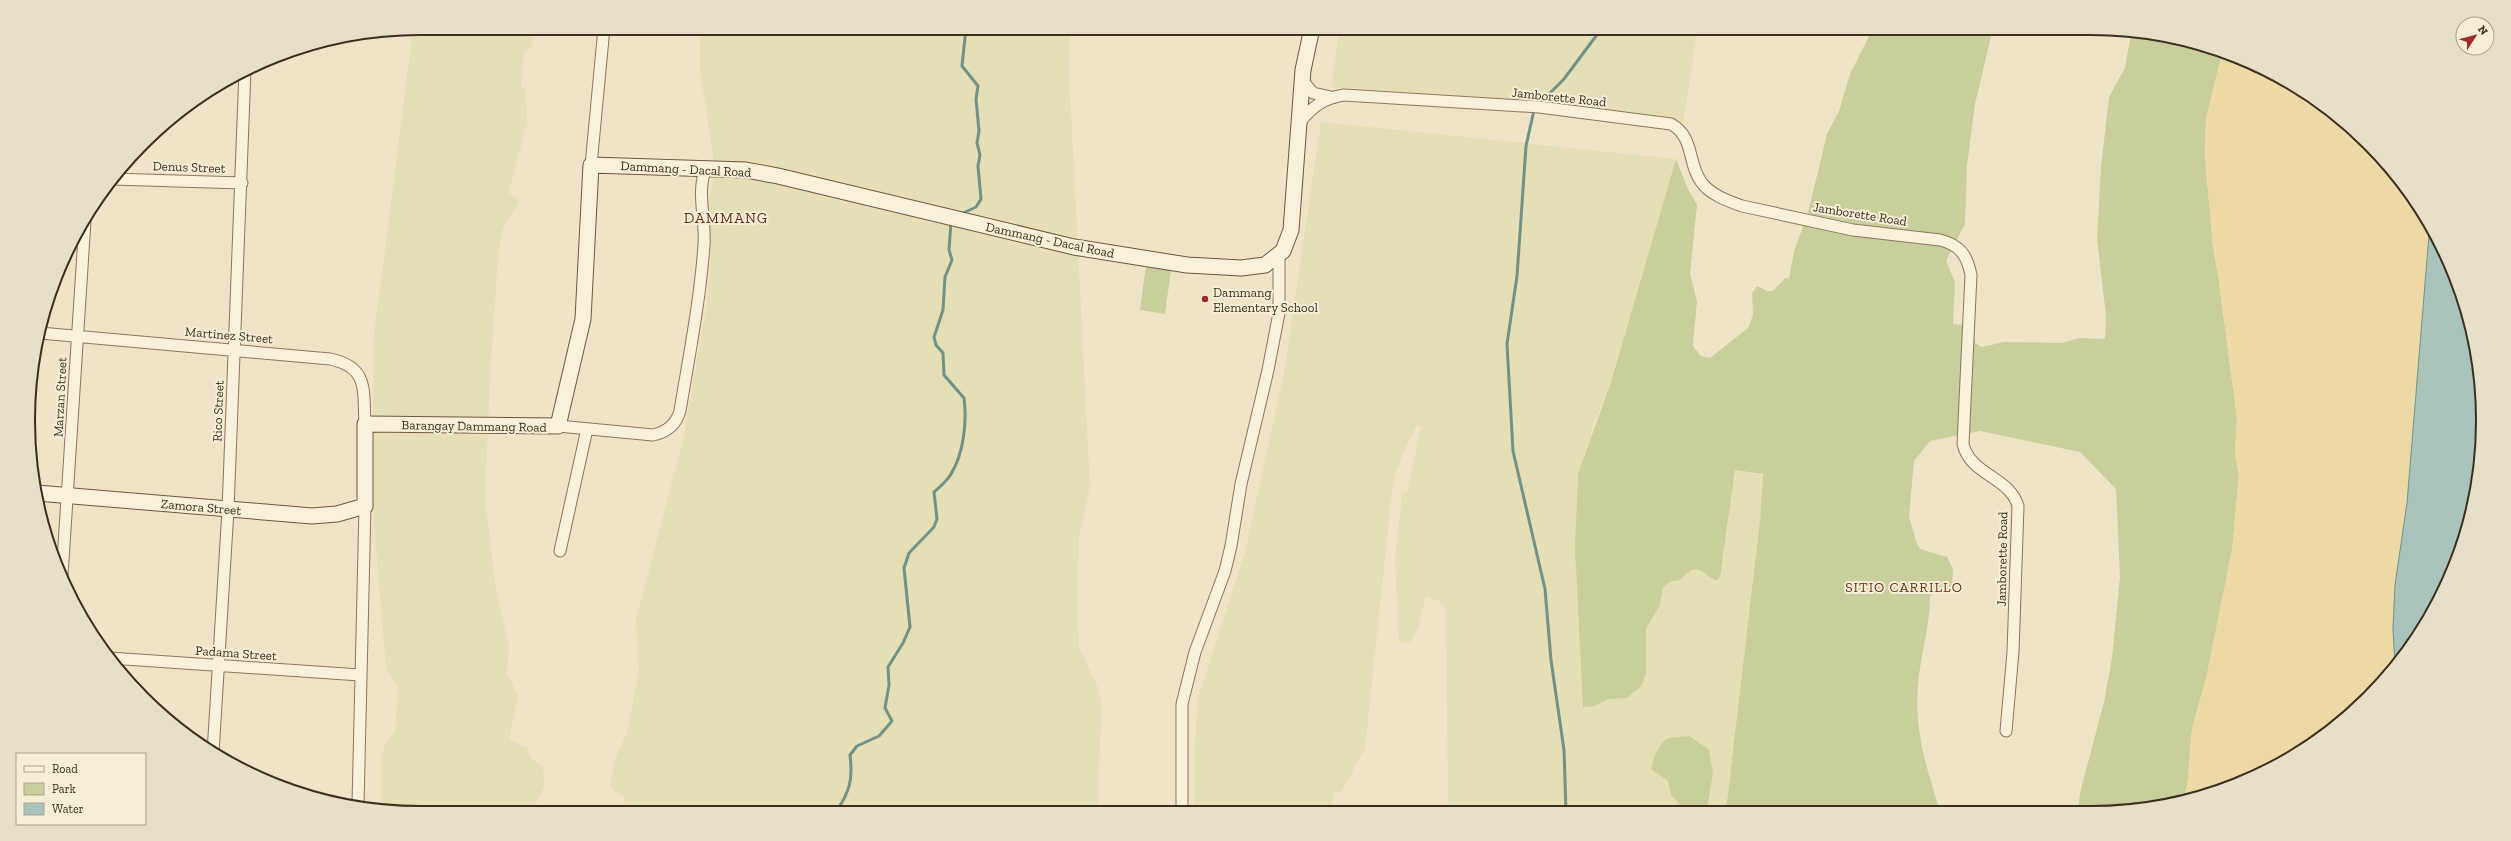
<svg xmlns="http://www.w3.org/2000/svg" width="2511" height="841" font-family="'Zilla Slab',serif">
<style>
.farmland{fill:#e6deb5}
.green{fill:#c9cf9b}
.sand{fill:#ecd9a5}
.water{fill:#a9c4bc;stroke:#6f938a}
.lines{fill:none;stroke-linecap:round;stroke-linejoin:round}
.stream{stroke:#6f938a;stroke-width:3}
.street-casing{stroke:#8d765c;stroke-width:13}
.secondary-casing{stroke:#6f573f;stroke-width:17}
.street{stroke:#faf1dc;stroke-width:11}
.secondary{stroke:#faf1dc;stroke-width:15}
.poi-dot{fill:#9e2a2b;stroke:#f7eed8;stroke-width:1.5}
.labels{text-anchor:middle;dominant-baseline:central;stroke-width:4;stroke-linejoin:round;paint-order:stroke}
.street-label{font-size:13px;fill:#3d2e20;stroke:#f7eed8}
.poi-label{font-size:13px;fill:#3d2e20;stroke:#f7eed8;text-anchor:start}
.neighbourhood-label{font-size:14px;letter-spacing:1px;fill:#6b2e1e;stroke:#f7eed8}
.quarter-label{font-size:15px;letter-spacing:1px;fill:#6b2e1e;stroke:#f7eed8}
.rim{fill:none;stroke:#3d2e20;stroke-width:2}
</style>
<rect width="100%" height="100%" fill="#f0e4c8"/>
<path class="farmland" d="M534,28l-2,19 -8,5 -3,35 5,3 1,32 -18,71 9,5v5l-16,28 -4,27 -8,119 -5,121 11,93 13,55 -2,28 11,21 -9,45 17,7 6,12 11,8 2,19 -15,27h-109l-40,-5v-52l5,-13 9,-11 3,-45 -12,-18 -13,-155v-171l40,-314z
M700,28h371l-2,44 21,414 -11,52 -2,70 2,39 19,41 4,17 -5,107 -474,1 2,-14 -15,-13 5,-27 12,-26 12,-62 -3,-51 47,-180 24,-137 4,-56 -3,-44 6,-27 -1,-21 -13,-85z
M1340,28h148l18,4 3,-4h189l-15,94 -155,-22 -197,-13z
M1321,122l355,37 -65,223 -20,49 7,273 16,-6 31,-20 1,-49 14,-24 3,-18 3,-3 13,-4 14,-11 9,1 11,9 4,2 3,-3 15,-109 28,6 -3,45 -34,290 -19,1 6,-38 -4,-23 -19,-14 -23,3 -10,14 -1,20 12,8 3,14 9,10 2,6h-234l-2,-204 -7,-6 -13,-5 -8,33 -9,14h-10l-4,-83 7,-66 6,-4 13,-65 -5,2 -12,24 -11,32 -28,265 -24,45 -6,-1 -5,19 -135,1 -1,-52 4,-62 47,-146 39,-179z"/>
<path class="green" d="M1873,28h120l-18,76 -8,62 -2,58 -19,37 9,21 -2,42 21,2 1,17 7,4 22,-5 58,1 17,-5 26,1 1,-23 -9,-77 4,-72 8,-70 16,-29 6,-35 61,8 30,12 -16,66 -1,38 8,89 6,35 18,138 -2,35 4,22 -7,74 -26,129 -14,49 -4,52 -3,18 -43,12h-64l2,-17 24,-91 8,-44 8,-81 -4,-88 -36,-37 -100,-21 -50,10 -16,20 -5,56 8,27 3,5 27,8 6,12 -1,18 -17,5 -5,4c0,31 -10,60 -12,90 -4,41 8,80 20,119l17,5h-229l34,-290 3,-46 -28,-4 -15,107 -3,4c-10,-3 -12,-12 -24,-12l-14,11 -9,2 -7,5 -3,18 -14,24v45l-5,12 -14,12 -18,1 -15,7 -11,1 -8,-159 3,-74 33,-92 65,-223 12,30 9,16 -7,69 7,27 -4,45 8,10 9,2 38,-30 5,-13 -1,-22 5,-7 11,5h5l12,-13 4,1 5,-28 14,-38 19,-79 12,-23 11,-37z
M1146,266l25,4 -6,44 -25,-4z
M1690,736l19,14 4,23 -6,38h-25l-2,-6 -9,-10 -3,-14 -16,-11c-1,-8 7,-27 15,-31 5,-2 17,-2 23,-3z"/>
<path class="sand" d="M2222,53l42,15 65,41 56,53 45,61 -23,280 -12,82 -2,44 2,38 -9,12 -37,37 -41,31 -67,36 -56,15 3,-18 4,-52 14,-49 26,-129 7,-74 -4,-22 2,-35 -18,-138 -6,-35 -8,-89 1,-38z"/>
<path class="water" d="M2430,223l32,71 18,75 2,77 -12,76 -40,95 -35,50 -2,-38 2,-44 12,-82z"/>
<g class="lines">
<path class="stream" d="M1539,104l25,-25 38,-51
M1534,110l-8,36 -9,130 -10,68 6,107 32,138 6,71 13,90 2,61
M961,214l15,-7 5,-8 -3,-33 2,-11 -3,-12 2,-12 -3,-32 2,-13 -16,-20 4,-38
M836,812c14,-21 17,-32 14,-57l7,-9 22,-10 13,-15 -7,-13 4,-23 -1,-18 15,-24 7,-16 -6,-59 5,-15 25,-26 3,-8 -3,-27c6,-5 13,-11 17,-18 13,-21 16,-53 13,-76l-20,-23 -1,-22 -7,-8 -2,-8 9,-27 2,-33 7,-17 -3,-10 2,-28"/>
<g class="street-casing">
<path id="street" d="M1303,81l10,12 18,4
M1300,122c13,-16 24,-24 44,-27l195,12 132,17c24,13 16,40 31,59 9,12 26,18 40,23l111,24 87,10c20,5 27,15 31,35l-8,169c7,31 47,33 55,62l-5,146 -7,79
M591,165l13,-137
M112,179l130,4
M40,333l290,26c39,8 33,31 35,65
M558,426l95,9c14,-3 23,-10 27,-24 9,-55 20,-110 24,-166 2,-26 -8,-52 2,-78
M560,551l27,-122
M62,576l23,-355
M110,658l250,17
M213,753l15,-243 17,-440
M358,805l7,-299
M1182,812v-108l13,-52 30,-81 6,-25 10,-62 27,-114 11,-57v-57"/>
</g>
<g class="secondary-casing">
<path id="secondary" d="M37,493l275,23 25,-2 28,-8v-82l193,2 25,-107 8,-154 155,5 32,6 296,71 113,18 54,3 24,-3 18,-14 8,-21 12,-160 9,-42"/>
</g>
<use href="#street" class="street"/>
<use href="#secondary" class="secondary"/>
</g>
<circle class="poi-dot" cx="1205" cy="299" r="4"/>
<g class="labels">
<g class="street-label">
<text transform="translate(1559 97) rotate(6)">Jamborette Road</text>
<text transform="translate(189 167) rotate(2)">Denus Street</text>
<text transform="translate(686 169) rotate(3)">Dammang - Dacal Road</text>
<text transform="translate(1860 214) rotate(9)">Jamborette Road</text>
<text transform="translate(1050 240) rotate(12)">Dammang - Dacal Road</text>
<text transform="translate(229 335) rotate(5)">Martinez Street</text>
<text transform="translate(60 397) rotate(-87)">Marzan Street</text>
<text transform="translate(218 411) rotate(-88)">Rico Street</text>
<text transform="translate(474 426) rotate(1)">Barangay Dammang Road</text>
<text transform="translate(201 507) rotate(5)">Zamora Street</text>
<text transform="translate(2002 559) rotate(-89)">Jamborette Road</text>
<text transform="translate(236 653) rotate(4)">Padama Street</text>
</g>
<g class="poi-label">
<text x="1213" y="292">Dammang<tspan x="1213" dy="15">Elementary School</tspan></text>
</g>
<g class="neighbourhood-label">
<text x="1904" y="587">SITIO CARRILLO</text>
</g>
<g class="quarter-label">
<text x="726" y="218">DAMMANG</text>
</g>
</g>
<path d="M0 0H2511V841H0ZM420 35H2091A385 385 0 0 1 2476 420V421A385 385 0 0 1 2091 806H420A385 385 0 0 1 35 421V420A385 385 0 0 1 420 35Z" fill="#e8dfc9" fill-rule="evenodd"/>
<path class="rim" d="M420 35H2091A385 385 0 0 1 2476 420V421A385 385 0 0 1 2091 806H420A385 385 0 0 1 35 421V420A385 385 0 0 1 420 35Z"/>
<rect x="16" y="753" width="130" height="72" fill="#f7eed8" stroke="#ada18e"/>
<rect x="24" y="766" width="20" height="6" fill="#faf1dc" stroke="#ada18e"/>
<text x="52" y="773" font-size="12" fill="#3d2e20">Road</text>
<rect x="24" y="783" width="20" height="12" fill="#c9cf9b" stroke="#ada18e"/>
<text x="52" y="793" font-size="12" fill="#3d2e20">Park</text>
<rect x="24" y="803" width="20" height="12" fill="#a9c4bc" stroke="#ada18e"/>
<text x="52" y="813" font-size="12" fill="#3d2e20">Water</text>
<g transform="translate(2475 36) rotate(54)"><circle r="19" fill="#f7eed8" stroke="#ada18e"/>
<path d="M0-3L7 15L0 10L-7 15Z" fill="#9e2a2b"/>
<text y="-6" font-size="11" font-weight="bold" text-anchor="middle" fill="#3d2e20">N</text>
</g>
</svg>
